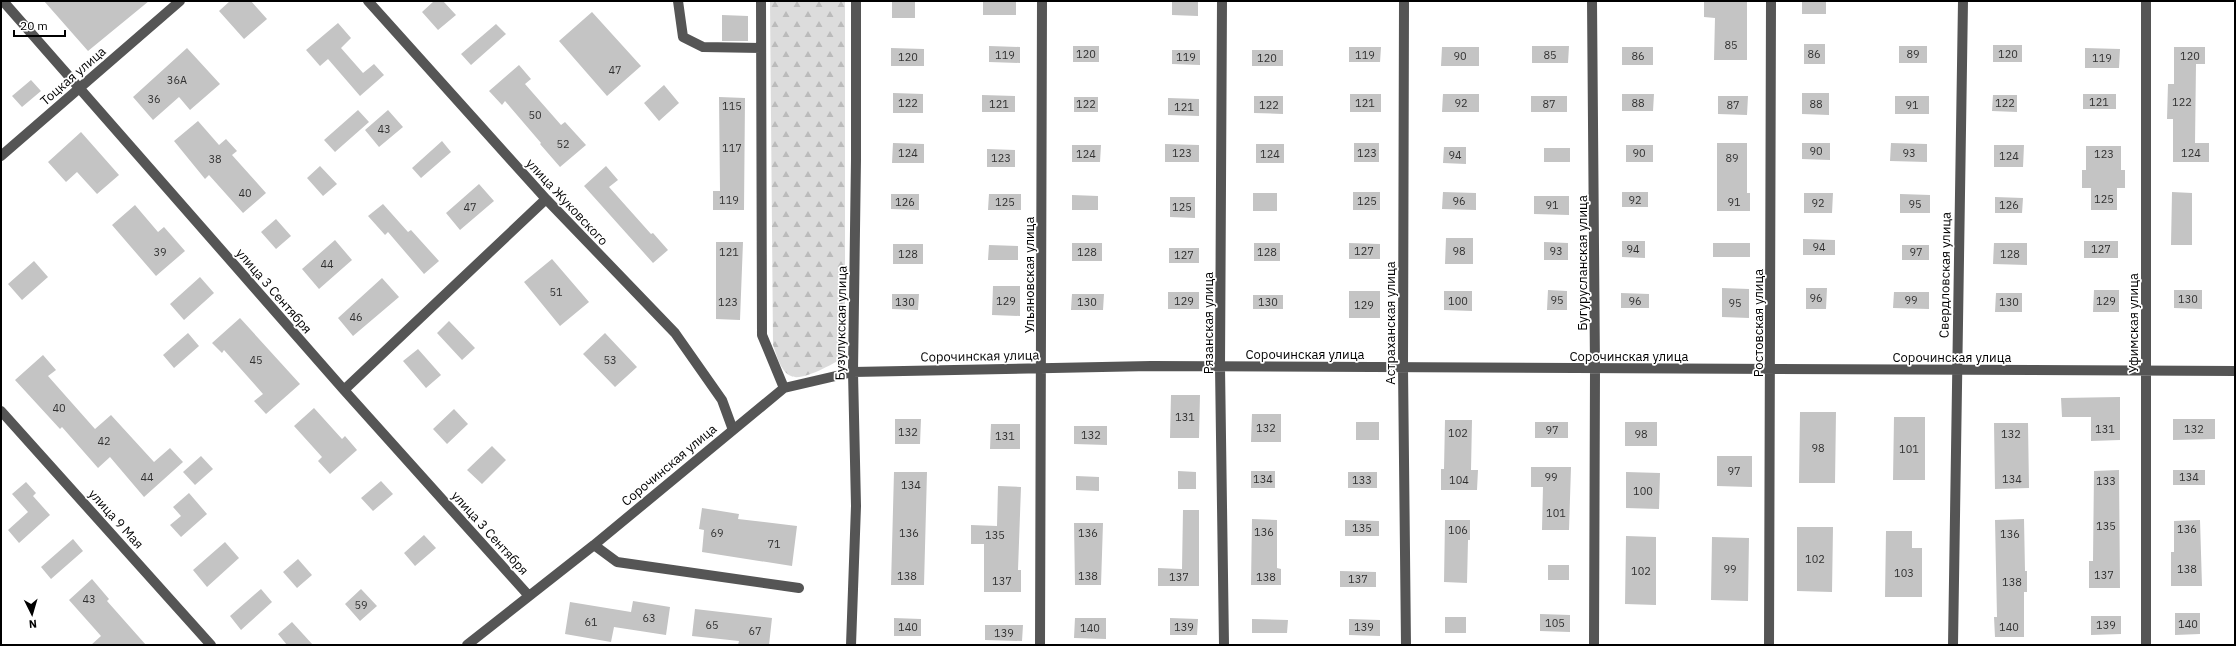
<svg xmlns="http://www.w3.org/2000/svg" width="2236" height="646" font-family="'IBM Plex Sans',sans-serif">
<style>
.forest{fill:url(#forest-firs)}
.building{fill:#c4c4c4}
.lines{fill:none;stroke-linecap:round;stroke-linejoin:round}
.minor{stroke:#555;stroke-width:10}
.labels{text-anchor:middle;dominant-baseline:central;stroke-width:3.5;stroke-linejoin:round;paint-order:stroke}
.number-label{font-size:11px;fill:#313131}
.street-label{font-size:13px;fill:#000;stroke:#fff}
</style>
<defs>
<pattern id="forest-firs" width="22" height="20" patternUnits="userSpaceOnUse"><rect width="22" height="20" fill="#dcdcdc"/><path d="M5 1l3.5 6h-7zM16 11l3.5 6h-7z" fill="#bbb"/></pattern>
</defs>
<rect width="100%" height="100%" fill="#fff"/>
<path class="forest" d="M770,1h75v356c-11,6 -43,25 -54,19 -11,-5 -14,-21 -18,-31z"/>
<path class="building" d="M44,1h105l-61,50z
M230,1h21l16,18 -23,20 -25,-28z
M434,1h9l13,14 -18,15 -16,-18z
M892,1h23v17h-23z
M983,1h33v14h-33z
M1704,1h43v59h-33l1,-42 -11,-1z
M1802,1h24v13h-24z
M1172,2h26v14l-26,-1z
M592,12l49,54 -34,30 -48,-55z
M722,15l26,1v25h-26z
M338,23l13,15 -10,10 22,25 11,-9 10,11 -24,21 -32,-37 -8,7 -14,-16z
M496,24l10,10 -35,31 -10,-11z
M1804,44h21v20h-21z
M1993,45h29v17h-29z
M989,46l31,1v16l-31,-1z
M1073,46h26v16h-26z
M1532,46h37l-1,17h-36z
M1899,46h28v17h-28z
M1349,47h32l-1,15h-31z
M1442,47h37v19h-38z
M1622,47h31v18h-31z
M2174,47h31v17h-9l-1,79h14v19h-36v-43h-6l1,-35h6z
M187,48l33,36 -30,26 -11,-13 -26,23 -20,-23z
M891,48l33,1v17h-33z
M2085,48l35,1 -1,19h-34z
M1172,50h28v15l-28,-1z
M1252,50h31v16h-31z
M519,65l12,14 -6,5 36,41 4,-3 21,23 -26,22 -20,-23 1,-1 -36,-42 -3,4 -13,-14z
M31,80l10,11 -19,16 -10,-11z
M664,85l15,18 -20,18 -15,-18z
M893,93l30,1v19h-30z
M1802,93h27v22l-27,-1z
M1350,94h31v18h-31z
M1443,94h36v18h-37z
M1622,94h32l-1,17h-31z
M2083,94h33v15h-33z
M982,95l33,1v16h-33z
M1993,95h24v17l-25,-1z
M1254,96h29v18l-29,-1z
M1531,96h36v16h-36z
M1718,96h30l-1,19 -29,-1z
M1895,96h34v18h-34z
M719,97l26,1 -1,112h-31v-19h7z
M1074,97h24v15h-24z
M1168,98l31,1v17l-31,-1z
M358,110l11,12 -34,30 -11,-12z
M388,110l15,17 -24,20 -14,-17z
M198,121l21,24 7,-6 11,12 -5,4 34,38 -23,20 -34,-38 -4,4 -31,-38z
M81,132l38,43 -22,19 -20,-22 -11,10 -18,-20z
M442,141l9,11 -30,26 -9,-10z
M893,143l31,1v19h-32z
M1354,143h25v19h-25z
M1717,143h30v50h3v18h-33z
M1802,143h28v17l-28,-1z
M1891,143l36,1v18l-37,-1z
M1165,144l34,1v17h-34z
M1256,144h28v19h-28z
M1072,145h29l-1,17h-28z
M1626,145h27v17h-27z
M1994,145h30l-1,22h-29z
M2086,146h35v24h4v18h-8v22h-26v-22h-9v-18h4z
M1444,147h22v17l-23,-1z
M1544,148h26v14h-26z
M987,149l28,1v17h-28z
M320,166l17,18 -14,12 -16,-18z
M606,166l12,14 -9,7 42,47 2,-1 15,17 -15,13 -69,-77z
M479,184l15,17 -34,29 -14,-17z
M1353,192h27v18h-27z
M1443,192l33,1v17l-34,-1z
M1622,192h26v15h-26z
M2172,192l20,1v52h-21z
M1253,193h24v18h-24z
M1804,193h29l-1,20h-28z
M891,194h28v16l-28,-1z
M989,194h32v16h-33z
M1900,194l30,1v18h-30z
M1072,195l26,1v14h-26z
M1534,196h35v19l-35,-1z
M1170,197h25v21l-25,-1z
M1995,197l28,1 -1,15h-27z
M383,204l25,28 3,-2 28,31 -15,13 -36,-42 -3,3 -17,-19z
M135,205l23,27 6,-5 21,24 -29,25 -44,-51z
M276,219l15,17 -15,13 -15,-17z
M1446,238h27v26h-28z
M1803,239l32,1v15h-32z
M335,240l17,20 -33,29 -17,-20z
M1622,241h23v17l-23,-1z
M2084,241h34v17h-34z
M716,242h27l-3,78 -24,-1z
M1544,242l24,1v17h-24z
M1072,243h30v18h-30z
M1254,243h26v18h-26z
M1349,243l31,1v15h-31z
M1713,243h37v14h-37z
M1994,243h33v22l-34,-1z
M893,244h30v20h-30z
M989,245l29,1v14h-30z
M1902,245h27v15h-27z
M1169,248h30v15h-30z
M552,259l37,43 -29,24 -36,-44z
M34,261l14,16 -26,23 -14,-16z
M200,277l14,16 -30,27 -14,-16z
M382,278l17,19 -46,39 -15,-18z
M993,286h27v30l-28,-1z
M1722,288l27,1v29l-27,-1z
M1806,288h21l-1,21h-20z
M1548,290l19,1v19h-20z
M2094,290h25v22h-26z
M2174,290h28v19l-28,-1z
M1349,291h31v27h-31z
M1444,291h28v20l-28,-1z
M1168,292h31v17h-31z
M1894,292h35v17l-36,-1z
M1621,293l28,1v14h-28z
M1996,293h26v19h-27z
M892,294h27l-1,16 -26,-1z
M1072,294h32l-1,16h-32z
M1253,295h30v14h-30z
M240,318l60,66 -34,30 -12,-13 9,-7 -39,-44 -2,3 -10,-10z
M449,321l26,27 -13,12 -25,-27z
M188,333l11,13 -25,22 -11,-13z
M605,333l32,34 -22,20 -32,-33z
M418,349l23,26 -15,13 -23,-27z
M43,355l13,15 -8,6 47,53 16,-14 43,47 16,-14 13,14 -39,35 -34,-40 -12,11 -36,-41 -2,2 -45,-49z
M1171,395h29l-1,43h-29z
M2120,397v43l-29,1v-24h-29l-1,-19z
M314,408l28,31 3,-3 12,14 -27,24 -12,-13 4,-4 -28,-31z
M454,409l14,15 -21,20 -14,-15z
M1800,412h36l-1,71h-36z
M1252,414h29v28h-30z
M1894,417h31v63h-32z
M895,419h26l-1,25h-25z
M2173,419h42v20l-42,1z
M1445,420h27l-1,50h7l-1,20h-36v-21h3z
M1356,422h23v18h-23z
M1535,422h33v16h-33z
M1625,422h32v24h-32z
M1994,423h34l1,65 -34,1z
M991,424h29v25h-30z
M1074,426h33v19l-33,-1z
M492,446l14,14 -24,24 -15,-14z
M201,456l12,13 -18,16 -12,-13z
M1717,456h35v31l-35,-1z
M1531,467h40l-2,63h-27l1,-43h-12z
M2119,470l1,118h-31v-27h4l1,-90z
M2173,470h32v15h-32z
M1178,471l18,1v17h-18z
M1251,471h24v17h-24z
M894,472h33l-3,113h-33z
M1348,472h29v16h-29z
M1626,472l34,1 -1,36 -33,-1z
M1076,476l23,1v14l-23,-1z
M381,481l12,13 -20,17 -12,-13z
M26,482l10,11 -3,3 17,19 -31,28 -11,-13 20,-18 -16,-18z
M998,486l23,1 -3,83h3v22h-37v-48h-13v-19l26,1z
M189,493l18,21 -26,23 -11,-12 11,-9 -8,-9z
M702,508l37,6 -1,5 59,7 -5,40 -90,-14 2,-22 -5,-1z
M1183,510h16v76h-41v-18l24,1z
M1252,519l25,1v48l4,1v16h-30z
M2024,519l1,52h2v21h-3v45h-29l-1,-20h3l-2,-97z
M1345,520l34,1v15h-34z
M1445,520h25v20h-2l-1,43 -23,-1z
M2200,520l2,66h-31v-34h3v-31z
M1074,523h29l-2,62h-26z
M1797,527h36l-1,65 -35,-1z
M1886,531h26v17h10v49h-37z
M424,535l12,13 -21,18 -11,-13z
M1626,536l30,1v68l-31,-1z
M1712,537l37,1 -1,63 -37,-1z
M73,539l10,12 -32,28 -10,-12z
M225,542l14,16 -32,29 -14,-17z
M298,559l14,16 -15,13 -14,-16z
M1548,565h21v15h-21z
M1340,571l36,1v15h-36z
M92,579l17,20 -2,2 39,44h-55l10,-9 -32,-36z
M261,589l11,13 -31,28 -11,-14z
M361,589l16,17 -17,15 -15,-17z
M633,601l37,6 -4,28 -52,-8 -3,15 -46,-8 5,-32 61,10z
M695,609l77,9 -3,27h-31l1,-4 -47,-5z
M2175,613h25v21l-25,1z
M1540,614l30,1v17l-30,-1z
M2091,616h30v18l-30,1z
M1445,617h21v16h-21z
M894,618l27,1v17h-27z
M1075,618h31v21l-32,-1z
M1170,618l28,1 -1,16h-27z
M1252,619l36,1 -1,13h-35z
M1349,619l31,1v16l-31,-1z
M292,622l21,23h-26l-9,-11z
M985,625h38l-1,16 -37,-1z"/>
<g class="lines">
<path class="minor" d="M3,1l341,389 185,206
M368,1l178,198 129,134 47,67 11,30
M678,1l5,36 20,10 58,1
M761,1l1,334 22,53
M1222,1l-2,366 4,278
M1404,1l-1,367 3,277
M1592,1l3,368 -1,276
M2146,1v644
M1,156l179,-155
M344,390l202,-191
M1,411l210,234
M594,545l23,17 182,26
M467,645l127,-100 190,-157 69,-16 298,-6 1084,5
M851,645l5,-139 -3,-134 3,-213v-158
M1040,645l2,-644
M1769,645l2,-644
M1953,645l10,-644"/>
</g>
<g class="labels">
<g class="number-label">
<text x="1731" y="45">85</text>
<text x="1086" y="54">120</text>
<text x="1814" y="54">86</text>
<text x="1913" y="54">89</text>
<text x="2008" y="54">120</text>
<text x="1005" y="55">119</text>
<text x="1365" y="55">119</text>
<text x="1550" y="55">85</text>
<text x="1460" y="56">90</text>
<text x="1638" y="56">86</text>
<text x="2190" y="56">120</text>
<text x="908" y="57">120</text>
<text x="1186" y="57">119</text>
<text x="1267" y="58">120</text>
<text x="2102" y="58">119</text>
<text x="615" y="70">47</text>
<text x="177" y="80">36А</text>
<text x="154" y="99">36</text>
<text x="2099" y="102">121</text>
<text x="2182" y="102">122</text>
<text x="908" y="103">122</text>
<text x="1365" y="103">121</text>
<text x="1461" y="103">92</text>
<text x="1638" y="103">88</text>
<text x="2005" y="103">122</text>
<text x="999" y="104">121</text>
<text x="1086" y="104">122</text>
<text x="1549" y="104">87</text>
<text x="1816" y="104">88</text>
<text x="1269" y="105">122</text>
<text x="1733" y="105">87</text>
<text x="1912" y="105">91</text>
<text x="732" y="106">115</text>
<text x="1184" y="107">121</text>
<text x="535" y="115">50</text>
<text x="384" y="129">43</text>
<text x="563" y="144">52</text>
<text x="732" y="148">117</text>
<text x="1816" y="151">90</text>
<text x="908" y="153">124</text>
<text x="1182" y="153">123</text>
<text x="1367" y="153">123</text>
<text x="1639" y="153">90</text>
<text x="1909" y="153">93</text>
<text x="2191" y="153">124</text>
<text x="1086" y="154">124</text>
<text x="1270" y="154">124</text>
<text x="2104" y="154">123</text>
<text x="1455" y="155">94</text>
<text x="2009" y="156">124</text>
<text x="1001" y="158">123</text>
<text x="1732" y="158">89</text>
<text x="215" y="159">38</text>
<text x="245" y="193">40</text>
<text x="2104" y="199">125</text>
<text x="729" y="200">119</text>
<text x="1635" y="200">92</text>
<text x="1367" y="201">125</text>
<text x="1459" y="201">96</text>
<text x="905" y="202">126</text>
<text x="1005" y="202">125</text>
<text x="1734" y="202">91</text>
<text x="1818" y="203">92</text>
<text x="1915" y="204">95</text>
<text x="1552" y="205">91</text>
<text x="2009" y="205">126</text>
<text x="470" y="207">47</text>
<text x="1182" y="207">125</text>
<text x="1819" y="247">94</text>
<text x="1633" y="249">94</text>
<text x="2101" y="249">127</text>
<text x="1364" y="251">127</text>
<text x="1459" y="251">98</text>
<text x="1556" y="251">93</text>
<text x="160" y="252">39</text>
<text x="729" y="252">121</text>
<text x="1087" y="252">128</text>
<text x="1267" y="252">128</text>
<text x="1916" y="252">97</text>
<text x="908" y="254">128</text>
<text x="2010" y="254">128</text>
<text x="1184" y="255">127</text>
<text x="327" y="264">44</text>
<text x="556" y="292">51</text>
<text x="1816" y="298">96</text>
<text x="2188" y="299">130</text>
<text x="1557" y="300">95</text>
<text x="1911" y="300">99</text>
<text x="1006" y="301">129</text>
<text x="1184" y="301">129</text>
<text x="1458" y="301">100</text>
<text x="1635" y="301">96</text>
<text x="2106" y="301">129</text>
<text x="728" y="302">123</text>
<text x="905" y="302">130</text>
<text x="1087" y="302">130</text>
<text x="1268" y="302">130</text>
<text x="2009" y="302">130</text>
<text x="1735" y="303">95</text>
<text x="1364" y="305">129</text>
<text x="356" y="317">46</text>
<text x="256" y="360">45</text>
<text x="610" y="360">53</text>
<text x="59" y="408">40</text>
<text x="1185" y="417">131</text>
<text x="1266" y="428">132</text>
<text x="2105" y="429">131</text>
<text x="2194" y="429">132</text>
<text x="1552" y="430">97</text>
<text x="908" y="432">132</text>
<text x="1458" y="433">102</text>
<text x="1641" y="434">98</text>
<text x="2011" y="434">132</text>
<text x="1091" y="435">132</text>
<text x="1005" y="436">131</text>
<text x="104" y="441">42</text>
<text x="1818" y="448">98</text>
<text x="1909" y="449">101</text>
<text x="1734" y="471">97</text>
<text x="147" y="477">44</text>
<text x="1551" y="477">99</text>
<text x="2189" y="477">134</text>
<text x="1263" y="479">134</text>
<text x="2012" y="479">134</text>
<text x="1362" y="480">133</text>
<text x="1459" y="480">104</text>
<text x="2106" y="481">133</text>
<text x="911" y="485">134</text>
<text x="1643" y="491">100</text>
<text x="1556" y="513">101</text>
<text x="2106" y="526">135</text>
<text x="1362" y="528">135</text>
<text x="2187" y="529">136</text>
<text x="1458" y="530">106</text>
<text x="1264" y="532">136</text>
<text x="717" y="533">69</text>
<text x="909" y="533">136</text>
<text x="1088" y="533">136</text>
<text x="2010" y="534">136</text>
<text x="995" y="535">135</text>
<text x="774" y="544">71</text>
<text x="1815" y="559">102</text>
<text x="1730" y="569">99</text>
<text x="2187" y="569">138</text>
<text x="1641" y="571">102</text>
<text x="1904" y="573">103</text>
<text x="2104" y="575">137</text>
<text x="907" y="576">138</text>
<text x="1088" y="576">138</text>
<text x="1179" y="577">137</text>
<text x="1266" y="577">138</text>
<text x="1358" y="579">137</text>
<text x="1002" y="581">137</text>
<text x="2012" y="582">138</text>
<text x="89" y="599">43</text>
<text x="361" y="605">59</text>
<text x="649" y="618">63</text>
<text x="591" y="622">61</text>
<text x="1555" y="623">105</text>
<text x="2188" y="624">140</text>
<text x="712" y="625">65</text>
<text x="2106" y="625">139</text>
<text x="908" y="627">140</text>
<text x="1184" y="627">139</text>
<text x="1364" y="627">139</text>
<text x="2009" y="627">140</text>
<text x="1090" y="628">140</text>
<text x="755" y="631">67</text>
<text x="1004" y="633">139</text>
</g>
<g class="street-label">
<text transform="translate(73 76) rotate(-41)">Тоцкая улица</text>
<text transform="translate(567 202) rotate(47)">улица Жуковского</text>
<text transform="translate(1582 263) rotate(-90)">Бугурусланская улица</text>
<text transform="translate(1029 275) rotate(-90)">Ульяновская улица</text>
<text transform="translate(1945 275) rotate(-89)">Свердловская улица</text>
<text transform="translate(274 291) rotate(49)">улица 3 Сентября</text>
<text transform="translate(841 323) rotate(-89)">Бузулукская улица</text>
<text transform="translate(1208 323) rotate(-90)">Рязанская улица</text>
<text transform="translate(1390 323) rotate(-90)">Астраханская улица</text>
<text transform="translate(1758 323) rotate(-90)">Ростовская улица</text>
<text transform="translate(2133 323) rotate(-90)">Уфимская улица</text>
<text x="1305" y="354">Сорочинская улица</text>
<text transform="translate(980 356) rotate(-1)">Сорочинская улица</text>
<text x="1629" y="356">Сорочинская улица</text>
<text x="1952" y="357">Сорочинская улица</text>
<text transform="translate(669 465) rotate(-40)">Сорочинская улица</text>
<text transform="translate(116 519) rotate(48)">улица 9 Мая</text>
<text transform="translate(490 533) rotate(48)">улица 3 Сентября</text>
</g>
</g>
<rect width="2236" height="646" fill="none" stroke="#000000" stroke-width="4"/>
<g transform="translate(32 614) rotate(175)" stroke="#ffffff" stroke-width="3" paint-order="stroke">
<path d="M0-3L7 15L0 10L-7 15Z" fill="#000000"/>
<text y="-6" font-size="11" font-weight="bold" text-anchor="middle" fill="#000000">N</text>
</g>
<path d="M14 30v6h51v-6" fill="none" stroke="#000000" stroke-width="2"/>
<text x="20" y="30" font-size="12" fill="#000000" stroke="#ffffff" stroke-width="3" paint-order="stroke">20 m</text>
</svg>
